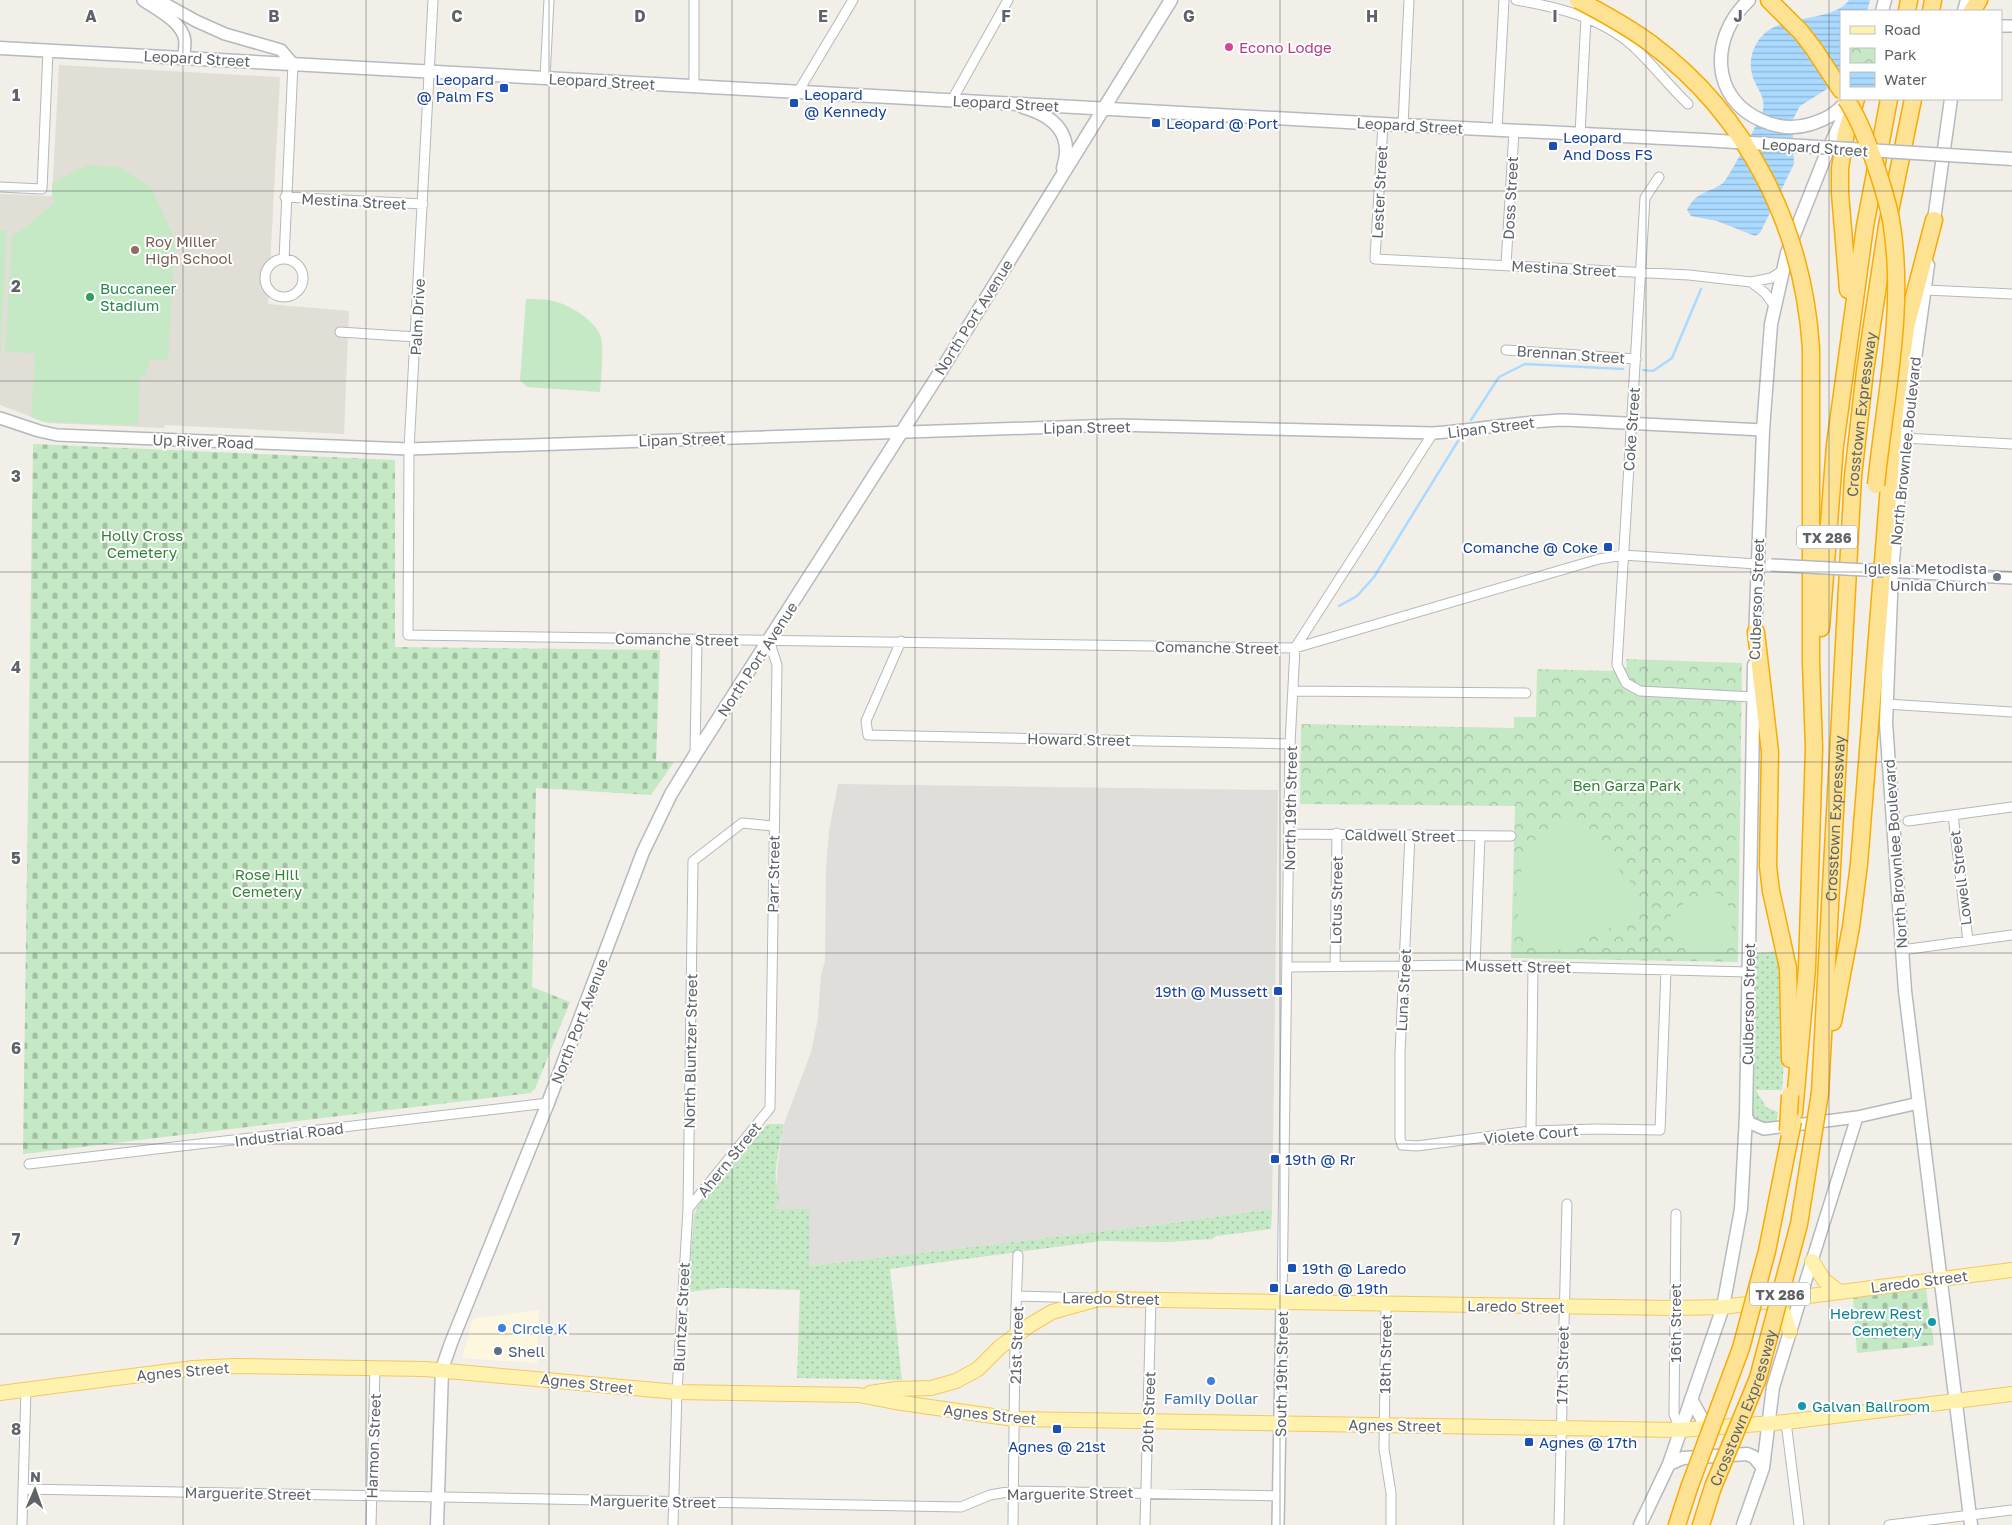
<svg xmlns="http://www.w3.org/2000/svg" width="2012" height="1525" font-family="'Golos Text',sans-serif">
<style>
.commercial{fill:#fef7e0}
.industrial{fill:#e0deda}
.education{fill:#e1ded6}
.grass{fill:url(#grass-dots)}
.cemetery{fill:url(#cemetery-stones)}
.park{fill:url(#park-crowns)}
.pitch{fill:#c5e8c5}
.water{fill:url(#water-rules)}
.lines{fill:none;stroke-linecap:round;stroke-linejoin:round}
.stream{stroke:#aadaff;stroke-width:2.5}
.minor-casing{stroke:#b5b8bc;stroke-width:11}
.tertiary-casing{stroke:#b5b8bc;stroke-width:14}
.secondary-casing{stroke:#b6babf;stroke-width:15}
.primary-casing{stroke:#f2c960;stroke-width:16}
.motorway-casing{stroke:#f9ab00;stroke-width:19}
.minor{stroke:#fff;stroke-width:9}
.tertiary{stroke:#fff;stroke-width:11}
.secondary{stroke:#fff;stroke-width:12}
.primary{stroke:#fff2af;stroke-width:14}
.motorway{stroke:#fde293;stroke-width:16}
.tertiary-bridge-casing{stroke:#b5b8bc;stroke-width:14;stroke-linecap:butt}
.secondary-bridge-casing{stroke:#b6babf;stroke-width:15;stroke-linecap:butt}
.motorway-bridge-casing{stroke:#f9ab00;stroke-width:19;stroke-linecap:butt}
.tertiary-bridge{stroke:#fff;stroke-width:11}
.secondary-bridge{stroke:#fff;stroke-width:12}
.motorway-bridge{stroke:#fde293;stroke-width:16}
.grid{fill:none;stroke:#5f6368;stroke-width:1;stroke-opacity:0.55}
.hotel-dot{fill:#d1479c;stroke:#fff;stroke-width:2}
.transit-dot{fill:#1a4fb4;stroke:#fff;stroke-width:2}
.education-dot{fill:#8d6e63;stroke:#fff;stroke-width:2}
.leisure-dot{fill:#2e9e5b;stroke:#fff;stroke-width:2}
.worship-dot{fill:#6b7280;stroke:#fff;stroke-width:2}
.culture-dot{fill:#0f9aa8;stroke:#fff;stroke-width:2}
.shop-dot{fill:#3f7fe0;stroke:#fff;stroke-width:2}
.service-dot{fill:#5c6f8a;stroke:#fff;stroke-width:2}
.labels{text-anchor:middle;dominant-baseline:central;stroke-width:4;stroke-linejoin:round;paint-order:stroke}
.shield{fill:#fff;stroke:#8f9295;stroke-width:1}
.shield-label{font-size:14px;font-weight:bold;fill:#5f6368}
.hotel-label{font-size:15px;fill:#b23c85;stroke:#fff;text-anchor:start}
.street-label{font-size:15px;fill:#5f6368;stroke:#fff}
.transit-label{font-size:15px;fill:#164399;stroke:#fff;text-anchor:start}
.education-label{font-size:15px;fill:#785e54;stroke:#fff;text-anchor:start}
.leisure-label{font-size:15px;fill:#27864d;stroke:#fff;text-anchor:start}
.park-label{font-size:15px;fill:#348238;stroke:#fff}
.worship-label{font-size:15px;fill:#5b616d;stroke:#fff;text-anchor:end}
.culture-label{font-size:15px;fill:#0d838f;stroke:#fff;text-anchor:end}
.shop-label{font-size:15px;fill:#366cbe;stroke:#fff;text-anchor:start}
.service-label{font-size:15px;fill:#4e5e75;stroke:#fff;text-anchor:start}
.grid-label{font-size:16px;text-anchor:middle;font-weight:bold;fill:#5f6368;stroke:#fff;stroke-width:4;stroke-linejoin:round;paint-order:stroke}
</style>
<defs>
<pattern id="grass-dots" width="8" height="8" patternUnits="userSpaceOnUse" patternTransform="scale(1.25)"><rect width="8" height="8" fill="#c5e8c5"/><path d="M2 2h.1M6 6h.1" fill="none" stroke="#a3c0a4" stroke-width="1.8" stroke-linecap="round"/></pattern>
<pattern id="cemetery-stones" width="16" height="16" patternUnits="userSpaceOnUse" patternTransform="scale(1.25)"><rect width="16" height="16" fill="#c5e8c5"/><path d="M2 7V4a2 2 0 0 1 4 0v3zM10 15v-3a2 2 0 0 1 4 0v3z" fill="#a3c0a4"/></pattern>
<pattern id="park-crowns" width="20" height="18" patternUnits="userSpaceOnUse" patternTransform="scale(1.25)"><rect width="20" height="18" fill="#c5e8c5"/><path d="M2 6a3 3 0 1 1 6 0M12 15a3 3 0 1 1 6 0" fill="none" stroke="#a3c0a4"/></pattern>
<pattern id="water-rules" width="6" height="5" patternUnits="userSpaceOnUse" patternTransform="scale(1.25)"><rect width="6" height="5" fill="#aadaff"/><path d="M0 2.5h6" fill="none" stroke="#8eb4d2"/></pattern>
</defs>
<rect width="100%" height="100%" fill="#f1efe8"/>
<path class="commercial" d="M539,1310l-2,53 -75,-5 11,-39z"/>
<path class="industrial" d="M838,784l440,6 -6,419 -115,16 -348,41v-57h-33v-19l2,-29 6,-37 27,-72 7,-34 3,-43 4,-14 1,-95 3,-35z"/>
<path class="education" d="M59,65l220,12 1,1 -12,226 81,7 -5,123 -179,-9 -1,3 -116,-5 -48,-18v-211l52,2z"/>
<path class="grass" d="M1779,951l6,95 -3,44h-26l10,17 12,5 -2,11c-11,2 -17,-1 -25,-9l3,-144 3,-17z
M767,1124h17c-4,23 -14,53 -4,75l-4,5v5h33v57l348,-41 115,-16 -1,20 -55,7 -4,3 -44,3 -67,-1 -211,28 12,111 -105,-2 3,-88 -79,-2 -33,4 6,-77 6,-13z"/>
<path class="cemetery" d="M33,444l362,16v187l265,3 -4,111 18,1 -23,33 -115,-7 -4,199 38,15 -35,87 -5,4 -507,61z
M1926,1289l8,56 -77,8 -4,-56z"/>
<path class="park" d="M1626,659l116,4 -4,299 -227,-4 4,-152 -215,-2 1,-80 213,4v-11h22l1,-48 73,2 17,-4z"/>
<path class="pitch" d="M88,165l31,2 32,20 20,44 4,12 -7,117 -18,-1 -1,8h-3v10h-6l-2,48 -94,-3 -13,-5 4,-63 -30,-3 7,-116 14,-8 29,-25 -3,-6v-13z
M0,230l7,1 -7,132z
M526,299c9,0 18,0 27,2 17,4 42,19 48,36 3,11 0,42 -1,55l-73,-5 -7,-7z
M1582,820l44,59 2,-1 15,27 -2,6 -27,16 -1,-1 -67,29c-6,-5 -12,-10 -17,-16 -24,-30 -11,-83 17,-105 11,-8 23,-11 36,-14z
M1719,893c3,5 9,11 11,16 8,24 -7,41 -29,47l-19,-16 -13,-19 4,-11 19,-11z"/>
<path class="water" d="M1849,0h21l-3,11h-26v57l-14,21 -27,17 -8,15 2,43 -34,69 -5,3 -38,-15 -26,-5 -4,-6c9,-19 21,-16 36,-27 4,-2 39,-67 40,-73 3,-14 -8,-23 -11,-36 -4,-15 2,-31 13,-41 21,-19 69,-11 84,-33z"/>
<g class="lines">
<path class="stream" d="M1643,370l10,1 19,-13 29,-69
M1471,420l28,-43 26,-13 98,5
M1339,606l18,-10 17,-19 84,-136"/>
<g class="minor-casing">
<path id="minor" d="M433,0l-24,449 -1,186 887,13 304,-89 24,-4 134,9
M694,0v86
M1516,0c42,7 87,18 119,48 19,18 34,38 53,56
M545,78l4,-78
M798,92l55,-92
M952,100l56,-100
M1383,124l-8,135 314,16 62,7 20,-4 11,-7
M1403,125l6,-125
M1497,130l7,-130
M1580,134l6,-116
M1659,177l-14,21 -28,467 9,18 14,8 113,6
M0,187l42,2 6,-138
M285,197l138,7
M284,259l9,-195
M265 278a19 19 0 1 1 38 0a19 19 0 1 1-38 0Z
M1506,265l8,-134
M1751,282l14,11 9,12
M1926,290l86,4
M340,332l76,5
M1506,350l130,9
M1904,438l108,6
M901,641l-35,80 2,14 422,9
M1293,691l233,2
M1886,704l126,8
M695,753l2,-114
M1953,815l15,126
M1908,821l104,-14
M1290,834l221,2
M1410,835l-10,218v85l2,7 15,1 114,-15 64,-2 65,1 6,-160
M1902,950l110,-15
M1475,965l5,-129
M1335,966l2,-133
M1288,967l187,-2 273,7
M1531,1131l2,-165
M29,1164l519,-61
M688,1209l82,-101 7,-443 -8,-25
M1676,1214l-2,200 6,16
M1017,1296l71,2
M1282,1301l8,-557 5,-96 138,-215
M1386,1303l-2,146 7,44v32
M1786,1422l13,103
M24,1489l937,18 29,-12 23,-4 266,5
M22,1525l4,-136
M371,1525l4,-157
M673,1525l4,-133 11,-183 5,-348 49,-38 31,3
M1013,1525l2,-189 3,-81
M1145,1525l6,-227
M1559,1525l8,-321
M1889,1525l123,-15"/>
</g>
<g class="tertiary-casing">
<path id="tertiary" d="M143,0c14,10 40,22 42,41 0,5 -1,11 -1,16
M158,0l38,21 29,13 56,16 12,14
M2001,26h11
M0,418l39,13 18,4 352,14 707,-24 317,8c44,-3 87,-12 132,-13l198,10
M1884,571l128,7
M1746,1116l4,7 14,6 93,-12 62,-14
M1801,1296l56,-179
M1278,1525l4,-224"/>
</g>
<g class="secondary-casing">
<path id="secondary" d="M1749,0c-39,36 -40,99 14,121 16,7 32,8 48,3 15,-5 25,-10 35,-22
M1882,11l3,-11
M1964,11l3,-11
M0,48l1383,76 320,16
M1023,107c31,9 51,27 40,61
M1933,227l18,-128
M1928,265l-24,173 -12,133 -6,152 19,268 66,534
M1755,640l8,-210 8,-106 16,-71 40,-101 21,-45
M1691,1399l16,29
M1669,1464l14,-6 64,-4 7,3 9,11
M437,1525l5,-156 9,-26 97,-240 95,-251 28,-58 24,-39 247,-386 229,-369
M1640,1525l29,-61 54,-157 18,-98 5,-93 8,-451
M1743,1525l20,-57 10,-81 28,-91"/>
</g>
<g class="primary-casing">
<path id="primary" d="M1812,1261l12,19 14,11
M1776,1299l8,15 6,18
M0,1393l194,-25 40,-2 191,3 252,23 182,3 36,7 119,17 666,11 106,-8 226,-28
M870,1393l26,-4 35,-1 25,-7 22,-12 22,-22 30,-22 22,-13 46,-13 577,9 48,-1 289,-37"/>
</g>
<g class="motorway-casing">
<g id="motorway">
<path d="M1769,0l32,32 13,17 27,41"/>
<path d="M1907,11l2,-11"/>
<path d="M1931,11l2,-11"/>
<path d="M1972,11l7,-11"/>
<path d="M1848,290l-8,-97v-25l6,-35 10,-34"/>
<path d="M1821,628l14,-183 30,-219 24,-127"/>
<path d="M1756,632l14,120 -2,114 3,25 17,77 2,91"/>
<path d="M1833,1022l18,-95 8,-63 36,-454 11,-83 28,-107"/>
<path id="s1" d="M1820,1093l33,-617 12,-105 22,-145 26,-127"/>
<path d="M1794,1113l13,-145 7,-220 -3,-86v-314"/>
<path d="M1677,1525l12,-37"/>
<path d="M1701,1525l12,-38"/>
</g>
</g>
<use href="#minor" class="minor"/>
<use href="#tertiary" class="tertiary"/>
<use href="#secondary" class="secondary"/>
<use href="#primary" class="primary"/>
<use href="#motorway" class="motorway"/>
<g class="tertiary-bridge-casing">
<path id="tertiary-bridge" d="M1771,565l113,6"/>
</g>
<g class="secondary-bridge-casing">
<path id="secondary-bridge" d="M1703,140l309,19"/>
</g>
<g class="motorway-bridge-casing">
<g id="motorway-bridge">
<path d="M1578,0c25,13 49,26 72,43 98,73 153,184 161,305"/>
<path d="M1846,99c12,18 20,39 27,59 7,20 14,40 18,62 15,88 -6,176 -15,265"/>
<path d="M1788,1131l2,-36"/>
<path id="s2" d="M1713,1487l45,-109 41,-154 21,-131"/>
<path d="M1689,1488l52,-140 26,-97 26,-130"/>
</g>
</g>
<use href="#tertiary-bridge" class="tertiary-bridge"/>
<use href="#secondary-bridge" class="secondary-bridge"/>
<use href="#motorway-bridge" class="motorway-bridge"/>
</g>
<path class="grid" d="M183,0v1525M366,0v1525M549,0v1525M732,0v1525M915,0v1525M1097,0v1525M1280,0v1525M1463,0v1525M1646,0v1525M1829,0v1525M0,191h2012M0,381h2012M0,572h2012M0,762h2012M0,953h2012M0,1144h2012M0,1334h2012"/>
<circle class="hotel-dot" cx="1229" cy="47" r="5"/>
<g class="transit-dot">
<rect x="499" y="83" width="10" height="10" rx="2.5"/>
<rect x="789" y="98" width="10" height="10" rx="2.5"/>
<rect x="1151" y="118" width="10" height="10" rx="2.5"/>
<rect x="1548" y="141" width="10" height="10" rx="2.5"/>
<rect x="1603" y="542" width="10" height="10" rx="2.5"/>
<rect x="1273" y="986" width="10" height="10" rx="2.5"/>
<rect x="1270" y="1154" width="10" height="10" rx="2.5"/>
<rect x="1287" y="1263" width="10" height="10" rx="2.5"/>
<rect x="1269" y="1283" width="10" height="10" rx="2.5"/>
<rect x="1052" y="1424" width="10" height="10" rx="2.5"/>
<rect x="1524" y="1437" width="10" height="10" rx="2.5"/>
</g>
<circle class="education-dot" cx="135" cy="250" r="5"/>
<circle class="leisure-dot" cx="90" cy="297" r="5"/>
<circle class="worship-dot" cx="1997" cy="577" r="5"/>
<g class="culture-dot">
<circle cx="1932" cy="1322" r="5"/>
<circle cx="1802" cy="1406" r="5"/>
</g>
<g class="shop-dot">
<circle cx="502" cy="1328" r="5"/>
<circle cx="1211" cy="1381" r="5"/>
</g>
<circle class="service-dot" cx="498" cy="1351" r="5"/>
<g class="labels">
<g class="shield">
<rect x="1797" y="525.5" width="60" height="23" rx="4"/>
<rect x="1750" y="1282.5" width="60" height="23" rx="4"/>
</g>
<g class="shield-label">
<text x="1827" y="537">TX 286</text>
<text x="1780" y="1294">TX 286</text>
</g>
<g class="hotel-label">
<text x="1239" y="47">Econo Lodge</text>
</g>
<g class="street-label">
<text transform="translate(197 58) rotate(3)">Leopard Street</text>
<text transform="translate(602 81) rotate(3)">Leopard Street</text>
<text transform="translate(1006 103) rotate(3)">Leopard Street</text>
<text transform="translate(1410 125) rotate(3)">Leopard Street</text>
<text transform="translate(1815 147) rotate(4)">Leopard Street</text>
<text transform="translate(1379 192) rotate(-87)">Lester Street</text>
<text transform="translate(1510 198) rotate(-87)">Doss Street</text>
<text transform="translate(354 201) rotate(3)">Mestina Street</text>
<text transform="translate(1564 268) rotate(3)">Mestina Street</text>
<text transform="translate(417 317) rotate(-87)">Palm Drive</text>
<text transform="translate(973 317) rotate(-58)">North Port Avenue</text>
<text transform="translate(1571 354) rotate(4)">Brennan Street</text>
<text stroke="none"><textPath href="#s1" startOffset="680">Crosstown Expressway</textPath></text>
<text transform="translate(1087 427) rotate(-1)">Lipan Street</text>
<text transform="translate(1491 427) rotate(-7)">Lipan Street</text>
<text transform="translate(1631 429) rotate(-86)">Coke Street</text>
<text transform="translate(682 439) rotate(-2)">Lipan Street</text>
<text transform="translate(203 441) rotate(2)">Up River Road</text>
<text transform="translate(1905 451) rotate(-84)">North Brownlee Boulevard</text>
<text transform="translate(1756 599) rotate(-88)">Culberson Street</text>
<text transform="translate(677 639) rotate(1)">Comanche Street</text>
<text transform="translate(1217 647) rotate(1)">Comanche Street</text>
<text transform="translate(757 659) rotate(-57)">North Port Avenue</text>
<text transform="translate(1079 739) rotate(1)">Howard Street</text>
<text transform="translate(1290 808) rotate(-89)">North 19th Street</text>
<text stroke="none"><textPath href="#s1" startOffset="275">Crosstown Expressway</textPath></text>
<text transform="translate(1400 835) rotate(1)">Caldwell Street</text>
<text transform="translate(1895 854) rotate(-94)">North Brownlee Boulevard</text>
<text transform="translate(773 874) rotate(-89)">Parr Street</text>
<text transform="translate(1960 878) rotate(-97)">Lowell Street</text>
<text transform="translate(1336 900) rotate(-89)">Lotus Street</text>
<text transform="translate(1518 966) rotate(1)">Mussett Street</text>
<text transform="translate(1403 990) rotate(-87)">Luna Street</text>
<text transform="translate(1748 1004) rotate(-89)">Culberson Street</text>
<text transform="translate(579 1021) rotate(-69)">North Port Avenue</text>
<text transform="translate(690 1051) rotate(-89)">North Bluntzer Street</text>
<text transform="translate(289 1134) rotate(-7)">Industrial Road</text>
<text transform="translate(1531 1134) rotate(-5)">Violete Court</text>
<text transform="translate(729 1159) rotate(-51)">Ahern Street</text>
<text transform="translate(1919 1281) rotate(-7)">Laredo Street</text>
<text transform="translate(1111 1298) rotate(1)">Laredo Street</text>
<text transform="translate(1516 1306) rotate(1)">Laredo Street</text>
<text transform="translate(681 1317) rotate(-87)">Bluntzer Street</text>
<text transform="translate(1675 1323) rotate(-90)">16th Street</text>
<text transform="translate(1016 1345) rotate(-88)">21st Street</text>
<text transform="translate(1385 1354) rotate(-89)">18th Street</text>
<text transform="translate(1562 1365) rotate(-89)">17th Street</text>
<text transform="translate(183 1371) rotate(-5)">Agnes Street</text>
<text transform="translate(1281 1374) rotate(-89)">South 19th Street</text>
<text transform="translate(587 1383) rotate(6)">Agnes Street</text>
<text stroke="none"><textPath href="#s2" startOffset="85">Crosstown Expressway</textPath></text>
<text transform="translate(1148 1412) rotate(-88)">20th Street</text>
<text transform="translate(990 1414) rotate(6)">Agnes Street</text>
<text transform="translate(1395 1425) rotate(1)">Agnes Street</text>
<text transform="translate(373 1446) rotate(-88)">Harmon Street</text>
<text transform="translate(248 1493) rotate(1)">Marguerite Street</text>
<text transform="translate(1070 1493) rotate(-1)">Marguerite Street</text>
<text transform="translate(653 1501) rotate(1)">Marguerite Street</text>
</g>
<g class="transit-label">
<text x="494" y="79" text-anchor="end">Leopard<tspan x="494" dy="17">@ Palm FS</tspan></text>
<text x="804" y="94">Leopard<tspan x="804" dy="17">@ Kennedy</tspan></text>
<text x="1166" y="123">Leopard @ Port</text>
<text x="1563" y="137">Leopard<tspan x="1563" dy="17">And Doss FS</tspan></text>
<text x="1598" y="547" text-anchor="end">Comanche @ Coke</text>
<text x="1268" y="991" text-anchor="end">19th @ Mussett</text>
<text x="1285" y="1159">19th @ Rr</text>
<text x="1302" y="1268">19th @ Laredo</text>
<text x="1284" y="1288">Laredo @ 19th</text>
<text x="1539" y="1442">Agnes @ 17th</text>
<text x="1057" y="1446" text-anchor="middle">Agnes @ 21st</text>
</g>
<g class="education-label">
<text x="145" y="241">Roy Miller<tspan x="145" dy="17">High School</tspan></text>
</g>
<g class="leisure-label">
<text x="100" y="288">Buccaneer<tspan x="100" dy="17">Stadium</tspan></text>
</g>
<g class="park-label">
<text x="142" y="535">Holly Cross<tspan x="142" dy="17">Cemetery</tspan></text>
<text x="1627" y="785">Ben Garza Park</text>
<text x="267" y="874">Rose Hill<tspan x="267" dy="17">Cemetery</tspan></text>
</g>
<g class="worship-label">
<text x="1987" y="568">Iglesia Metodista<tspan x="1987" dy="17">Unida Church</tspan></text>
</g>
<g class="culture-label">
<text x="1922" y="1313">Hebrew Rest<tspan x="1922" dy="17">Cemetery</tspan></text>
<text x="1812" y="1406" text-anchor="start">Galvan Ballroom</text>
</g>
<g class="shop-label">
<text x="512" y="1328">Circle K</text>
<text x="1211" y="1398" text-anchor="middle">Family Dollar</text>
</g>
<g class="service-label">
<text x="508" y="1351">Shell</text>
</g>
</g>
<g class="grid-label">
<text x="91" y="22">A</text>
<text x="274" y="22">B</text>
<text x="457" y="22">C</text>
<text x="640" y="22">D</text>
<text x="823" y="22">E</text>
<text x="1006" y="22">F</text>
<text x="1189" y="22">G</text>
<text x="1372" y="22">H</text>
<text x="1555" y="22">I</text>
<text x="1738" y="22">J</text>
<text x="16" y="101">1</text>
<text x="16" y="292">2</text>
<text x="16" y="482">3</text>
<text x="16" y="673">4</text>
<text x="16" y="864">5</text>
<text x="16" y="1054">6</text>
<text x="16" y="1245">7</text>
<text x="16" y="1435">8</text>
</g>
<rect x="1840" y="10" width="162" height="90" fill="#ffffff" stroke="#bfc1c3"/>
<rect x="1850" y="26" width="25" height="8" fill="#fff2af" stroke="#bfc1c3"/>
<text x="1884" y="35" font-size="15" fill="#5f6368">Road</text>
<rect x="1850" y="48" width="25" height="15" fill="url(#park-crowns)" stroke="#bfc1c3"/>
<text x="1884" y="60" font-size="15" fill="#5f6368">Park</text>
<rect x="1850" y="72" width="25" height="15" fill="url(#water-rules)" stroke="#bfc1c3"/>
<text x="1884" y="85" font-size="15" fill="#5f6368">Water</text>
<g transform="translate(35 1490) rotate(2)" stroke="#ffffff" stroke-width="4" paint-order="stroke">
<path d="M0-4L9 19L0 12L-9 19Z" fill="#5f6368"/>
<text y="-8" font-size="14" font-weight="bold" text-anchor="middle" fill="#5f6368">N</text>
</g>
</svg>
